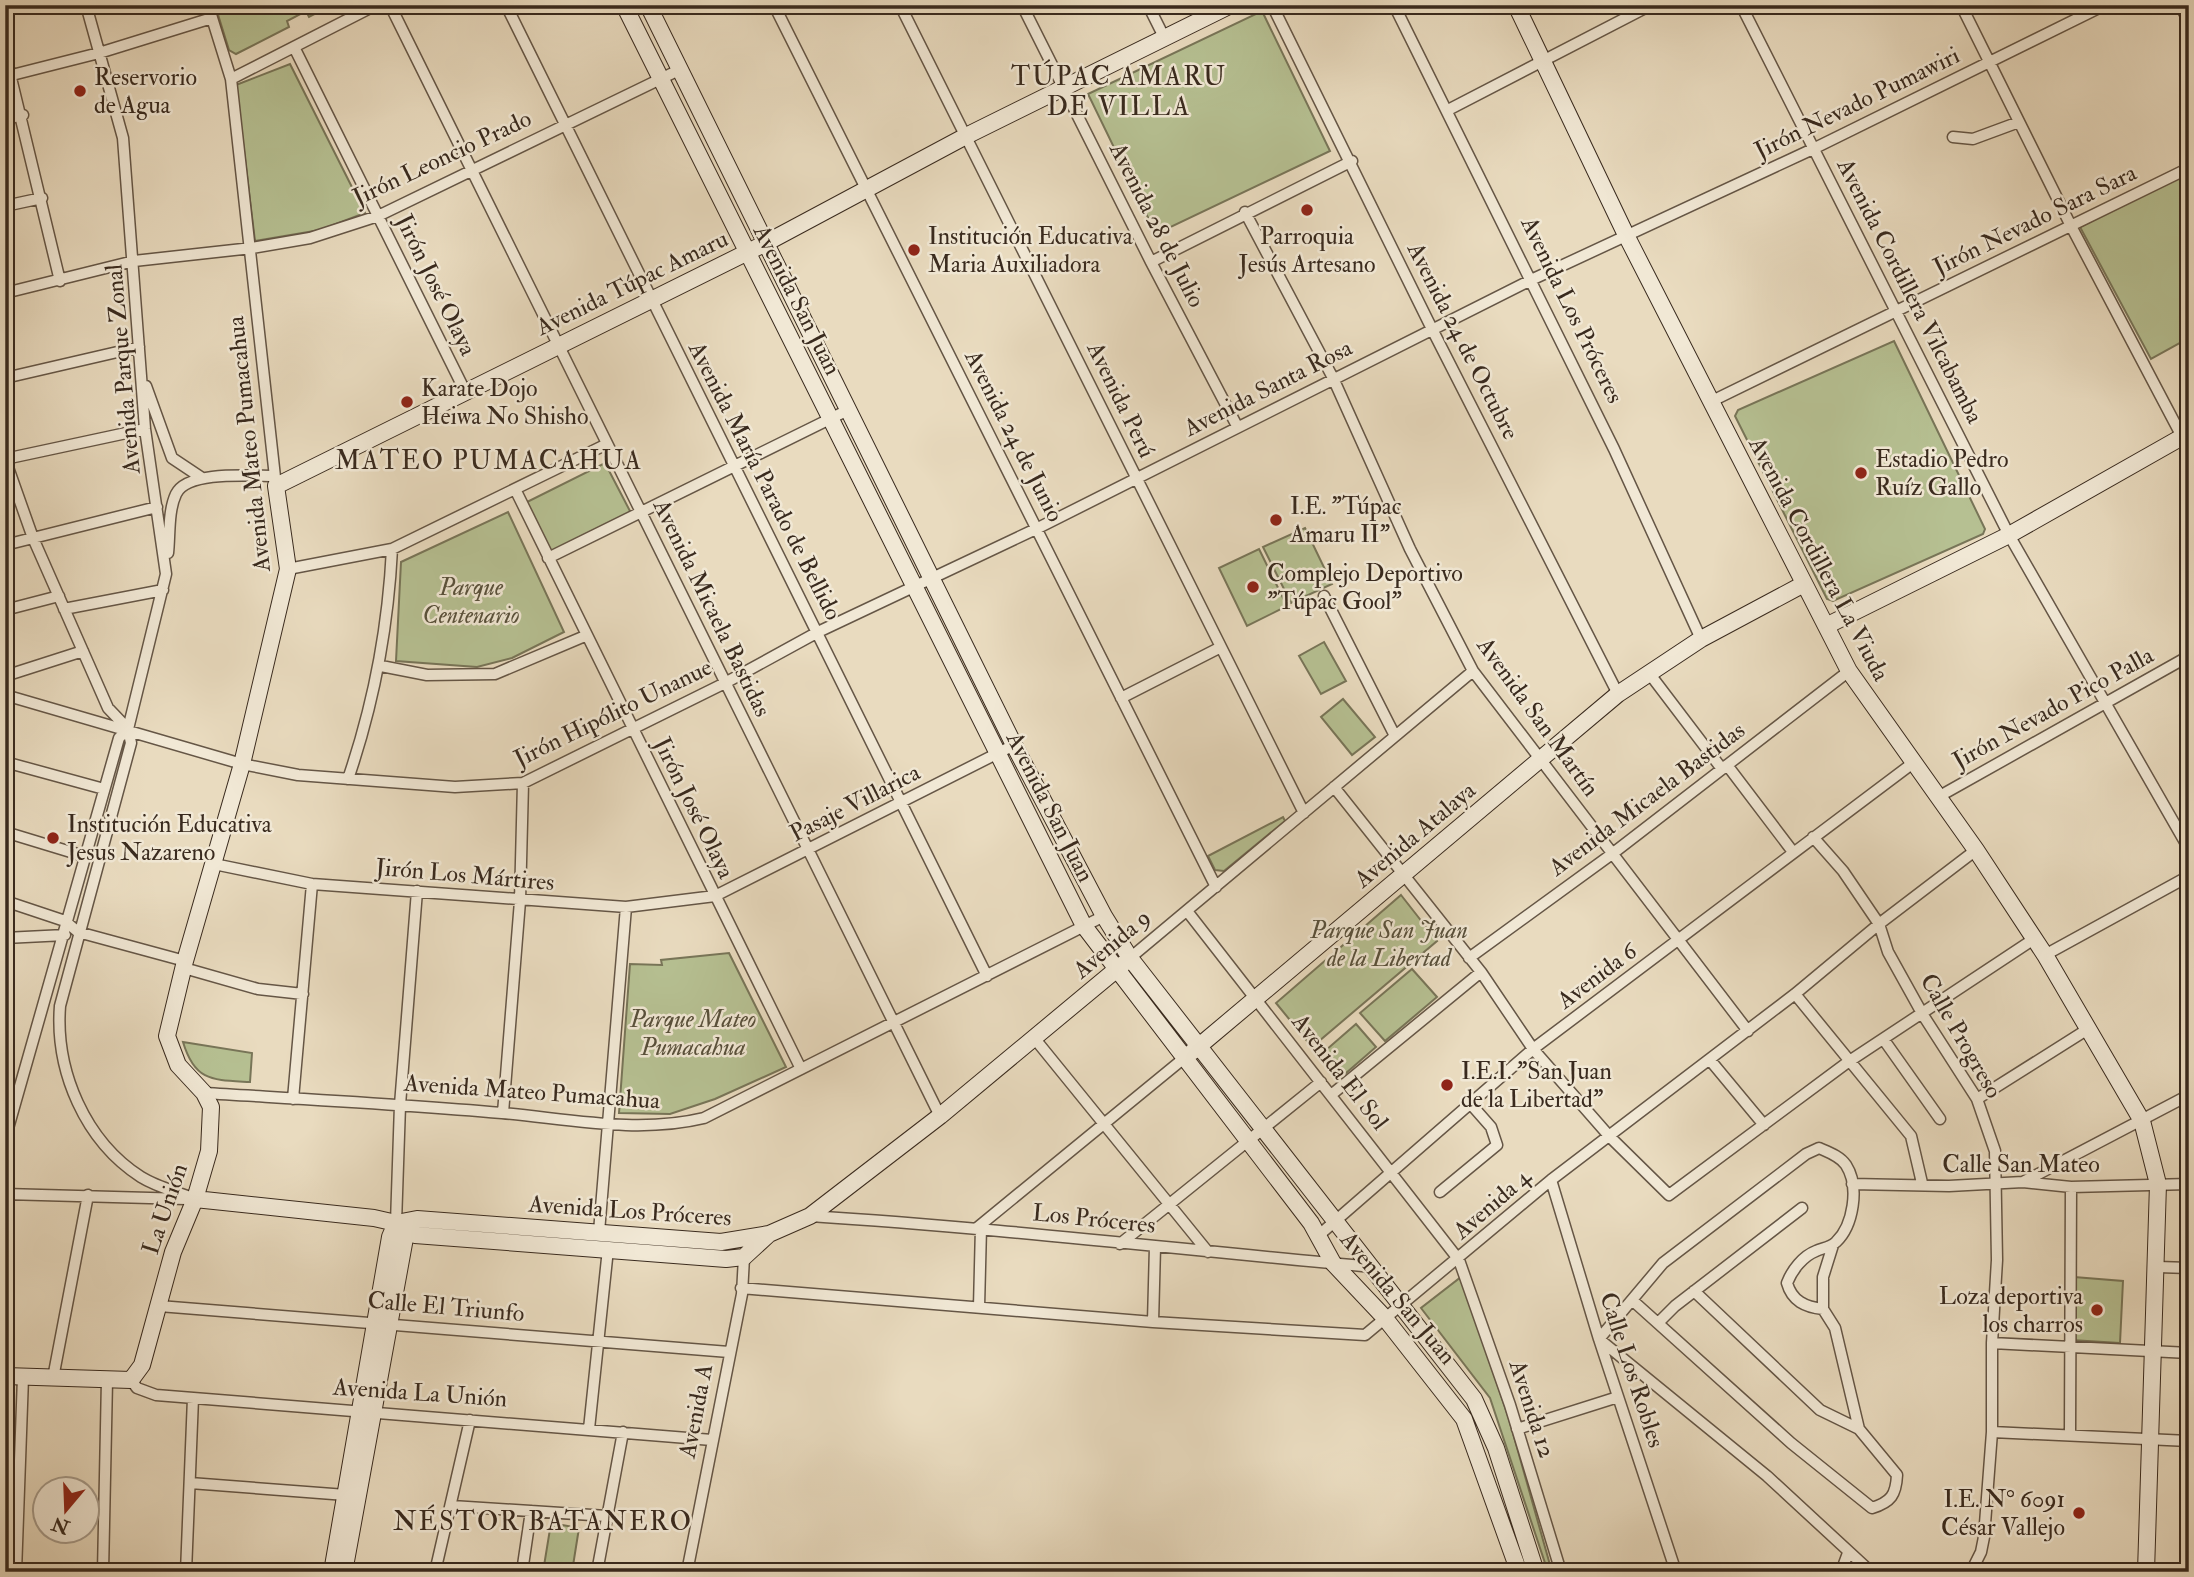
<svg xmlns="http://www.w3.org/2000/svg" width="2194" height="1577" font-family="'IM FELL Double Pica',serif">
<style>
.green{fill:#b6c092;stroke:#787558;stroke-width:2}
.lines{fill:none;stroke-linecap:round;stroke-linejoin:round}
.street-casing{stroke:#655646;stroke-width:13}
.secondary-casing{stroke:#392a1e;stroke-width:18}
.street{stroke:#f1e8d5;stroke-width:10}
.secondary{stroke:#f1e8d5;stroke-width:16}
.poi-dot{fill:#8f2418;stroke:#f1e8d5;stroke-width:2.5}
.labels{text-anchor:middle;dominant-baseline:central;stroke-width:5;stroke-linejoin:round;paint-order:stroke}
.poi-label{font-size:24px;fill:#392a1e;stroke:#f1e8d5;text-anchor:start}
.street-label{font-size:24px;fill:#392a1e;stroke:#f1e8d5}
.park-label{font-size:24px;font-style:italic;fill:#58503b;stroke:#f1e8d5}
.neighbourhood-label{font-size:26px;letter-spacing:2px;fill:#392a1e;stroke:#f1e8d5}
</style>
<rect width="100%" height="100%" fill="#e9dbbf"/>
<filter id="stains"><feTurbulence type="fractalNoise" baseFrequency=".00286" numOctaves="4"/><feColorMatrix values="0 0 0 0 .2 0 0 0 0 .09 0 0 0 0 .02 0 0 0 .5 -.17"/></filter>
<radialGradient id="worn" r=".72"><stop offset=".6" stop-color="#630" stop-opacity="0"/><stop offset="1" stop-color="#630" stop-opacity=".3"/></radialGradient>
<path class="green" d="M215,5h117l-23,12 -3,-6 -19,10 2,6 -53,27 -7,-4z
M1262,11l68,140 -174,83 -68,-140z
M290,64l75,149 -45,17 -65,11 -19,-156z
M2180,176l9,17v145l-38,21 -71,-132z
M1894,341l91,188 -2,5 -150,67 -6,-2 -92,-183 3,-6z
M605,463l26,50 -82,40 -24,-50z
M508,512l56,120 -52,26 -35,9 -81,-6 5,-99z
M1305,528l27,56 -41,19 -28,-56z
M1259,549l28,57 -40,20 -28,-58z
M1324,642l22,39 -25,13 -22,-38z
M1343,699l32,38 -23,18 -31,-38z
M1283,817l2,4 -61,50 -9,-1 -7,-14z
M1401,895l36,46 -125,106 -36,-44z
M729,953l57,114 -71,32 -45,15 -51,-1 11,-149 32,1 -1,-5z
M1412,969l25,28 -52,44 -25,-28z
M1356,1024l20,23 -38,33 -20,-23z
M183,1042l69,11 -2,29c-37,-2 -55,0 -67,-40z
M1461,1277l48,142 43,153h-4l-58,-174 -69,-90z
M2074,1277l49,4 -3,62 -49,-3z
M551,1523l28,5 -7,44h-29z"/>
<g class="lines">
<g class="street-casing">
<path id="street" d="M208,5l23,74 45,407
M390,5l550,1111
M506,5l481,971
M774,5l442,882
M900,5l404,808
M1022,5l129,257 86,164
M1148,5l16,32
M1272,5l160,324 186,365
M1394,5l220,444 87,190
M1741,5l268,530 180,314
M1961,5l110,221 118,224
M2180,5l9,17
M294,47l171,344
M5,53l55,228
M12,75l87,-22 113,-35
M231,79l145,-74
M1448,110l203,-105
M5,119l18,-4
M1953,137l20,2 46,-17
M5,206l37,-8
M1245,212l88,166 77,171 63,122 275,360
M1151,262l201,-101
M5,293l129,-32 118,-13 58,-10 68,-22 303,-147
M5,378l134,-31
M146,386l26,72 30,20
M1710,402l479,-234
M5,459l28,79 75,170 20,21 3,14 -71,263c-5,65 25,135 81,171 16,10 37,15 54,22
M5,459l140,-30
M515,489l286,580
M5,545l152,-38
M168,553c2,-18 0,-42 8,-59 11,-24 76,-18 99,-18
M548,558l298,-147
M288,569l104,-20 215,-105
M1324,596l71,140
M64,609l99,-19
M5,610l54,-14
M381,666l46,9 68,-1 90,-38
M1649,673l73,96
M5,676l78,-25
M5,695l237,69 56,11 157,12 68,-4 202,-100 93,-51 220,-104 493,-248 284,-132 290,-143
M1121,698l100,-51
M5,762l99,27
M1727,765l66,87
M348,779c26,-76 40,-149 44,-230
M1334,787l147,185 52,77 77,88 59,58 179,-133 186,-123
M1938,797l251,-141
M5,832l79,24
M1813,837l30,34 36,53 9,28 35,63 54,84 18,52 2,109 -5,83v89l-8,105 -3,15 -10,20
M214,864l98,20 314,23 89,-11 299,-151
M5,901l60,20 13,11 107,29
M1187,911l272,349 51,145 51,167
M5,938l60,-3
M2045,955l144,-79
M1130,958l343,-287
M1469,958l143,-104 237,-183
M184,968l74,21 45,5
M1795,994l116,142 11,47
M1035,1039l173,213
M1884,1040l56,79
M1710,1060l54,65
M204,1093c99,6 199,11 298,20 67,6 136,21 202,5l400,-202
M1331,1095l150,-123
M293,1099l19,-215
M1977,1099l111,-70
M503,1113l17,-212 3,-118
M5,1139l114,-401 9,-9 38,-155 -21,-145 -22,-291 -37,-133
M1551,1180l48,159 77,233
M2023,1182l166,-87
M1852,1184l97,2 74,-4 48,5 118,-3
M1440,1192l57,-47 -6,-18 -22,-25
M5,1194l181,5
M5,1210l4,-16
M810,1216c188,12 375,34 563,51
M396,1223l4,-118 17,-214
M978,1227l205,-168
M599,1232l27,-325
M1318,1236l215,-187 380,-286
M1120,1244l201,-162
M2158,1267l31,1
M741,1288l412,34 212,13 186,-155 244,-186 84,-70 97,-74
M1632,1300l159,143 81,65c19,-6 24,-13 25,-33l-38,-46 -39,-19 -126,-119
M159,1306l570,46
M979,1307l2,-80
M1823,1309v-32l10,-32
M1153,1322l2,-75
M1658,1323l17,-17 127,-98
M1992,1343l197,10
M53,1378l35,-183
M131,1380l6,8 19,7 556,45
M589,1429l19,-180
M1517,1429l101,-32
M1859,1429l-24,-101 -12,-19c-18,-2 -31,-8 -36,-26 5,-13 16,-27 29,-32 6,-3 14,-3 20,-9 17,-16 24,-55 10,-77 -6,-9 -18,-13 -27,-17l-13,6 -143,109 -64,76 168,137 104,96
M1992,1432l197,9
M2070,1434l1,-247
M190,1483l156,12
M452,1506l155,10
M16,1572l7,-195
M103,1572l4,-192
M186,1572l7,-174
M435,1572l35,-152
M522,1572l9,-61
M597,1572l26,-140
M687,1572l55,-278 2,-37
M1841,1572l7,-19"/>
</g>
<g class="secondary-casing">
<path id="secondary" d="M624,5l460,921 227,297 22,40 51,54 80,102 55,153
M648,5l366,740 90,171 26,42 344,441 22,49 40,124
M1516,5l110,230 223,436 127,179 69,105 97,166 16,63 -12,388
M1826,626l183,-91 180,-102
M1192,1052l426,-358 83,-55 101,-54
M195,1199l179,19 22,5 19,12 311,24 18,-2 25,-23
M396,1223l21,-4 304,23 48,-8 41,-18 130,-100 183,-152
M5,1376l126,4 11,-15 31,-113 22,-53 14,-48 2,-44 -7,-14 -26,-28 -11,-29 18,-75 57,-197 46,-195 -12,-83 488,-242 202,-108 265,-131
M332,1572l58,-335 6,-14
M344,1572l61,-334 -9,-15"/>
</g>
<use href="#street" class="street"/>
<use href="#secondary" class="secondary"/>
</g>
<g class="poi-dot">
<circle cx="80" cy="91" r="7"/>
<circle cx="1307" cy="210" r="7"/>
<circle cx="914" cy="250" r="7"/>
<circle cx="407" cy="402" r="7"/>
<circle cx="1861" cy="473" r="7"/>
<circle cx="1276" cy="520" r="7"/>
<circle cx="1253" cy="587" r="7"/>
<circle cx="53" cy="838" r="7"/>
<circle cx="1447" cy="1085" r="7"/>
<circle cx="2097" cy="1310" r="7"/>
<circle cx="2079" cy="1513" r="7"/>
</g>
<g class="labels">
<g class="poi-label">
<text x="94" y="77">Reservorio<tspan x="94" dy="28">de Agua</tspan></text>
<text x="928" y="236">Institución Educativa<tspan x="928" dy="28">Maria Auxiliadora</tspan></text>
<text x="1307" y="236" text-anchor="middle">Parroquia<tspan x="1307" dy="28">Jesús Artesano</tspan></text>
<text x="421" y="388">Karate Dojo<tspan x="421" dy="28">Heiwa No Shisho</tspan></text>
<text x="1875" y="459">Estadio Pedro<tspan x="1875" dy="28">Ruíz Gallo</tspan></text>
<text x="1290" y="506">I.E. "Túpac<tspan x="1290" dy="28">Amaru II"</tspan></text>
<text x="1267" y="573">Complejo Deportivo<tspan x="1267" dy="28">"Túpac Gool"</tspan></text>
<text x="67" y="824">Institución Educativa<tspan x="67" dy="28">Jesus Nazareno</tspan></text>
<text x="1461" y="1071">I.E.I. "San Juan<tspan x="1461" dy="28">de la Libertad"</tspan></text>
<text x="2083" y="1296" text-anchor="end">Loza deportiva<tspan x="2083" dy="28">los charros</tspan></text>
<text x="2065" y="1499" text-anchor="end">I.E. N° 6091<tspan x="2065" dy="28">César Vallejo</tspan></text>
</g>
<g class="street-label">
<text transform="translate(1857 103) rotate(-26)">Jirón Nevado Pumawiri</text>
<text transform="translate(442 158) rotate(-25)">Jirón Leoncio Prado</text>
<text transform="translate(2035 220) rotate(-26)">Jirón Nevado Sara Sara</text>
<text transform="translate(1157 225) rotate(63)">Avenida 28 de Julio</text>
<text transform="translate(632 283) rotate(-26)">Avenida Túpac Amaru</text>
<text transform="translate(436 285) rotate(64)">Jirón José Olaya</text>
<text transform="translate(1910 291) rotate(63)">Avenida Cordillera Vilcabamba</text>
<text transform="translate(797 300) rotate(63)">Avenida San Juan</text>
<text transform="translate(1572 310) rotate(64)">Avenida Los Próceres</text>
<text transform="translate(1463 341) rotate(63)">Avenida 24 de Octubre</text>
<text transform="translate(123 369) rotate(-95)">Avenida Parque Zonal</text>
<text transform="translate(1268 388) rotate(-27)">Avenida Santa Rosa</text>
<text transform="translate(1121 400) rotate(64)">Avenida Perú</text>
<text transform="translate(1014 436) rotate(63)">Avenida 24 de Junio</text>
<text transform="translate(249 444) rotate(-96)">Avenida Mateo Pumacahua</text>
<text transform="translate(765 481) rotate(63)">Avenida María Parado de Bellido</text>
<text transform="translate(1819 559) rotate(62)">Avenida Cordillera La Viuda</text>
<text transform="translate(712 608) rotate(64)">Avenida Micaela Bastidas</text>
<text transform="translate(2053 708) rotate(-29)">Jirón Nevado Pico Palla</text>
<text transform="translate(613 713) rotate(-26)">Jirón Hipólito Unanue</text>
<text transform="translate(1538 717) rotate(54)">Avenida San Martín</text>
<text transform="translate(1647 799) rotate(-37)">Avenida Micaela Bastidas</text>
<text transform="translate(855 803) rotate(-27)">Pasaje Villarica</text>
<text transform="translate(1050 807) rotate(63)">Avenida San Juan</text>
<text transform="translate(694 808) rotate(64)">Jirón José Olaya</text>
<text transform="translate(1415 835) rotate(-40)">Avenida Atalaya</text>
<text transform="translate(465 875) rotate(5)">Jirón Los Mártires</text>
<text transform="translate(1112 944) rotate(-40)">Avenida 9</text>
<text transform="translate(1597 976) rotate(-37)">Avenida 6</text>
<text transform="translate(1961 1036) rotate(60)">Calle Progreso</text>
<text transform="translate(1340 1072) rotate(52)">Avenida El Sol</text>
<text transform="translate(532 1092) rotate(4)">Avenida Mateo Pumacahua</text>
<text x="2021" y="1164">Calle San Mateo</text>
<text transform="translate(1492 1204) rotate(-41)">Avenida 4</text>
<text transform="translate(165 1209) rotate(-71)">La Unión</text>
<text transform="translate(630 1211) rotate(4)">Avenida Los Próceres</text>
<text transform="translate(1094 1219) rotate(6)">Los Próceres</text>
<text transform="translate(1398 1298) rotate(50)">Avenida San Juan</text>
<text transform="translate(446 1307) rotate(5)">Calle El Triunfo</text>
<text transform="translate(1632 1370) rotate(72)">Calle Los Robles</text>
<text transform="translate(420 1393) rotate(4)">Avenida La Unión</text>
<text transform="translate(1532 1409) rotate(72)">Avenida 12</text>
<text transform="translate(696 1411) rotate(-79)">Avenida A</text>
</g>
<g class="park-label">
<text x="471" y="587">Parque<tspan x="471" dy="28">Centenario</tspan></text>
<text x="1389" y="930">Parque San Juan<tspan x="1389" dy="28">de la Libertad</tspan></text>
<text x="693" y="1019">Parque Mateo<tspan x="693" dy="28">Pumacahua</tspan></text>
</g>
<g class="neighbourhood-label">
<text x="1119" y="77">TÚPAC AMARU<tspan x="1119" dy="30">DE VILLA</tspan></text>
<text x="489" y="461">MATEO PUMACAHUA</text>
<text x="543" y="1522">NÉSTOR BATANERO</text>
</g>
</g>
<rect width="2194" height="1577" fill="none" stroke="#e9dbbf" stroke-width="28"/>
<rect x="7" y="7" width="2180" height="1563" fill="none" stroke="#392a1e" stroke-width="3.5"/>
<rect x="14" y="14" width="2166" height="1549" fill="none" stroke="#392a1e" stroke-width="2"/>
<g transform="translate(66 1510) rotate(199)"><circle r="33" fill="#f1e8d5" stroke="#a79c8c" stroke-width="2"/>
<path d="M0-5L12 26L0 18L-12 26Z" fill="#8f2418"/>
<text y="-10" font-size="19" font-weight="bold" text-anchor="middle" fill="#392a1e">N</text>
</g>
<rect width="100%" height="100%" filter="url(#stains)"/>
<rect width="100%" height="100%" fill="url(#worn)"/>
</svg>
